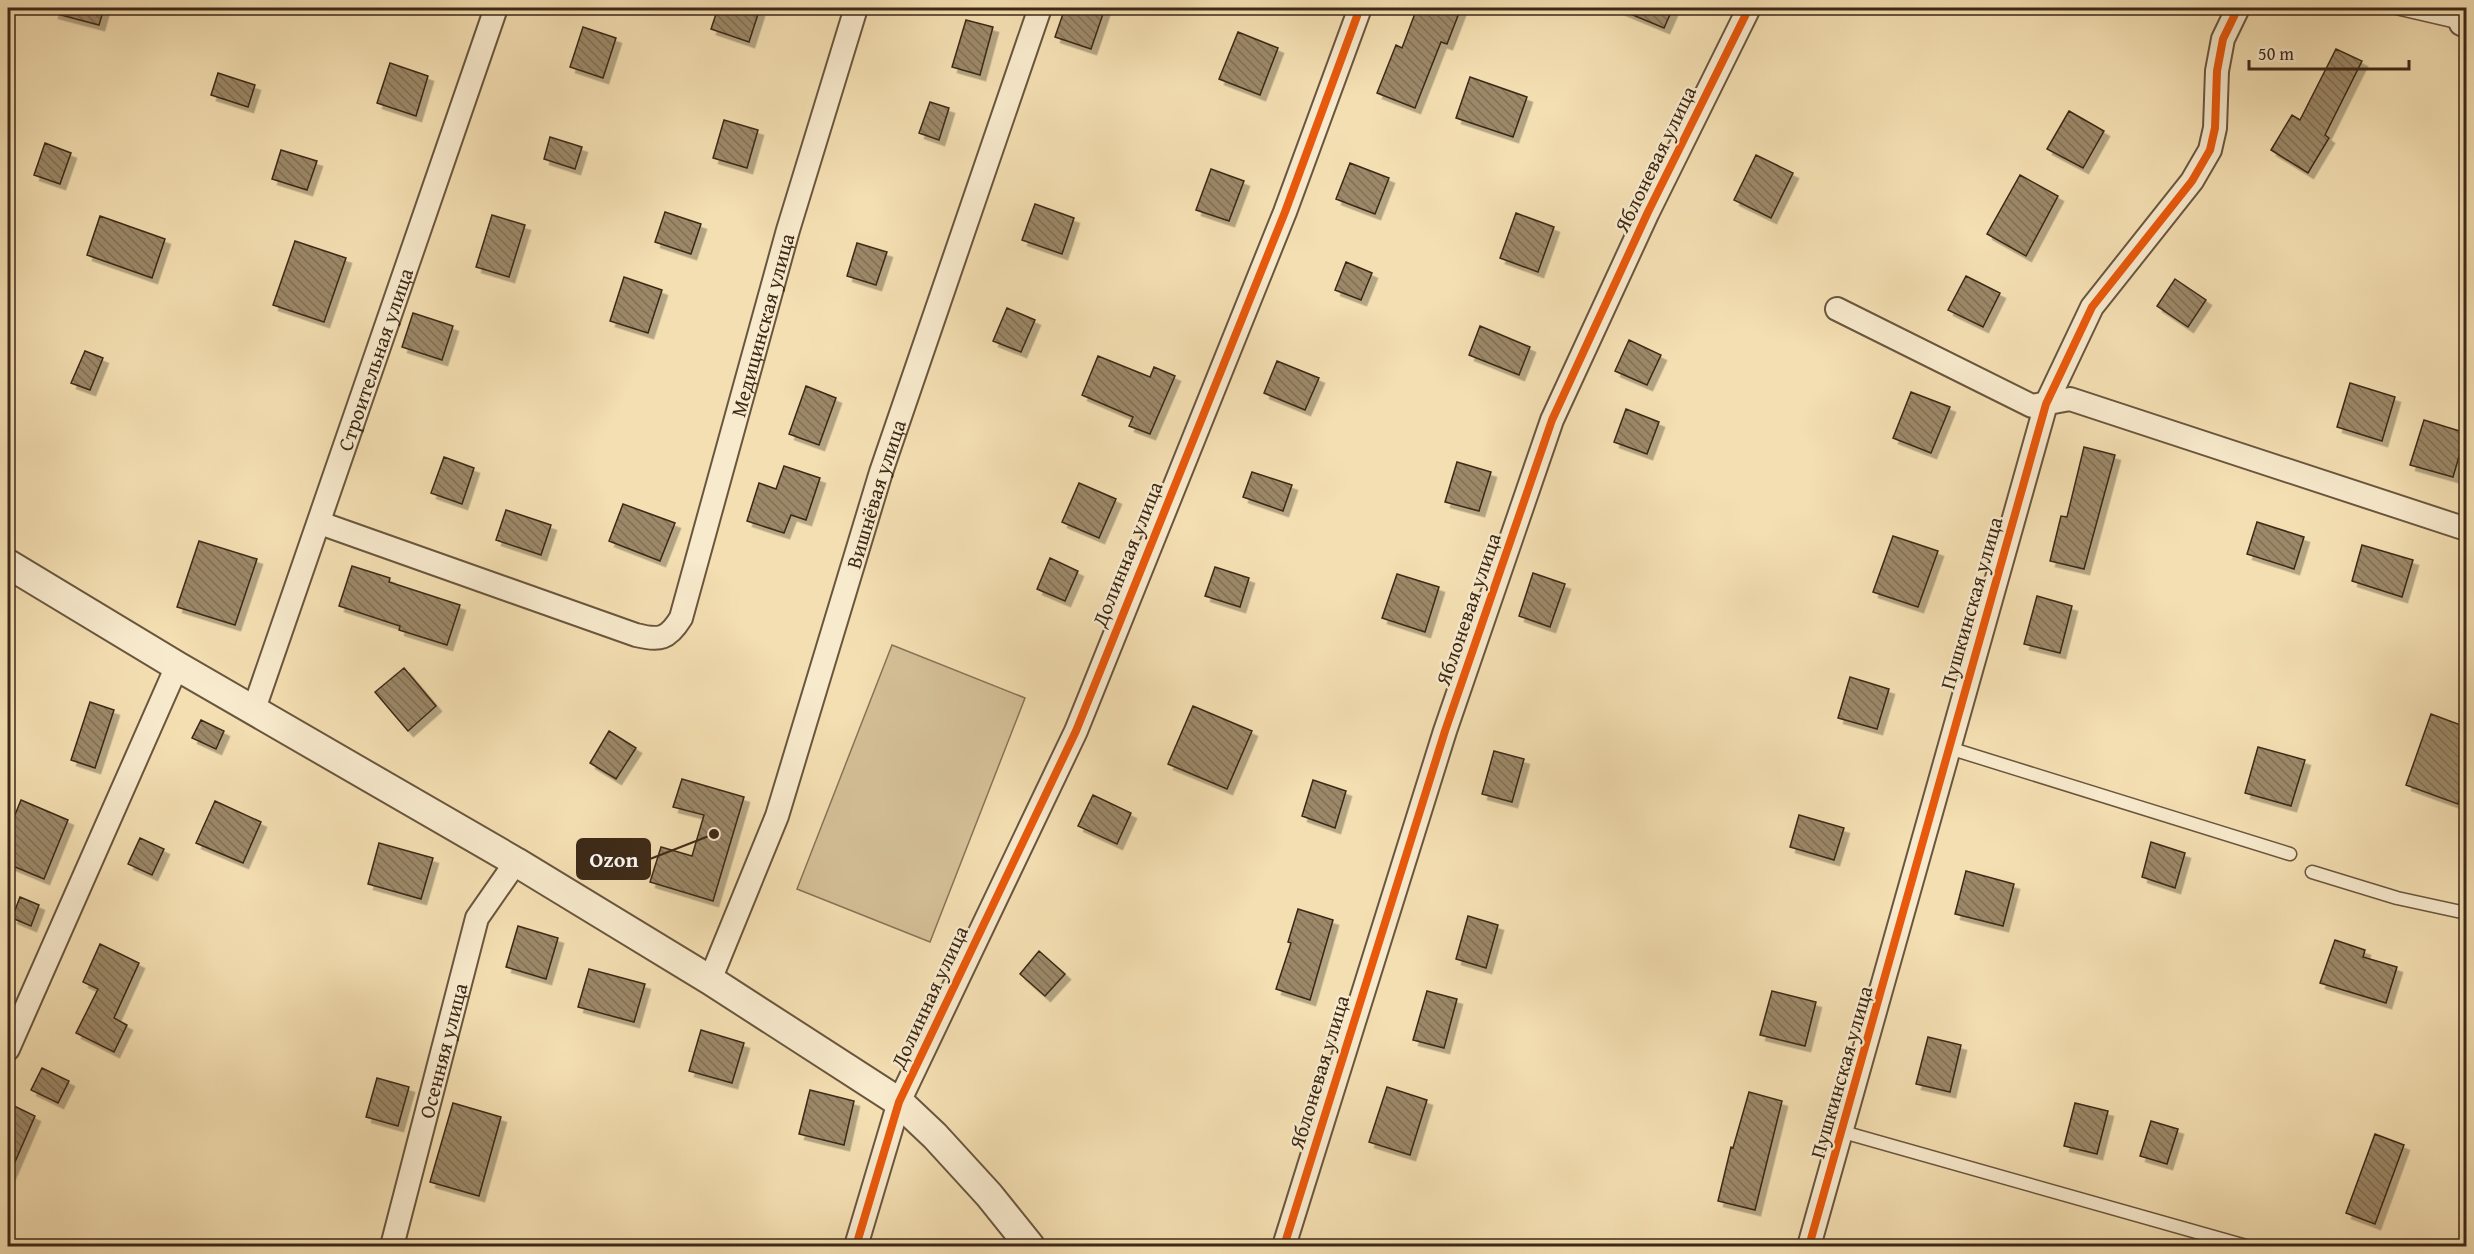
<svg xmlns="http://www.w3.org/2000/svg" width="2474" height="1254" font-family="'Gentium Book Plus',serif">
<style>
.pitch{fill:#d5c098;stroke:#887458;stroke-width:1.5}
.building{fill:url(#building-back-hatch);stroke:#3c2917;stroke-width:1.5;filter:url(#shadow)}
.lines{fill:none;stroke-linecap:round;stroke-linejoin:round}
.service-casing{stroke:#6a563e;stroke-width:15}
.minor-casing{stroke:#6a563e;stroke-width:26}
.tertiary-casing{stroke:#6a563e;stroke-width:32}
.service{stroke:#f8eacd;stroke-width:12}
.minor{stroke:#f8eacd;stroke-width:22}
.tertiary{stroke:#f8eacd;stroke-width:28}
.cycleway-casing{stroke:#f8eacd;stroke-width:11}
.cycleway{stroke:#e8590c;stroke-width:8}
.labels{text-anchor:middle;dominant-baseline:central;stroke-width:4.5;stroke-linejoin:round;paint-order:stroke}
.street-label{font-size:21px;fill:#3c2917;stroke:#f8eacd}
.leader{fill:none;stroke:#3c2917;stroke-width:2}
.callout-dot{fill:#3c2917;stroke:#f8eacd;stroke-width:2}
.callout{fill:#3c2917;stroke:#3c2917;stroke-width:2}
.callout-label{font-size:22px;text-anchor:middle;font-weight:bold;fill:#fff}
</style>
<defs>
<pattern id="building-back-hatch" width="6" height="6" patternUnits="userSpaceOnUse" patternTransform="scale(1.5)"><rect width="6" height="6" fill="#9c8868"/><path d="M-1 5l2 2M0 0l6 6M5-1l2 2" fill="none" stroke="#806f55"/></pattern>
<filter id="shadow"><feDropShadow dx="5.5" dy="5.5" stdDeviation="0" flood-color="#0004"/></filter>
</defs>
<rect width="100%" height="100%" fill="#f4dfb2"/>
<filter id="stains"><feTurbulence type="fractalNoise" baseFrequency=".00333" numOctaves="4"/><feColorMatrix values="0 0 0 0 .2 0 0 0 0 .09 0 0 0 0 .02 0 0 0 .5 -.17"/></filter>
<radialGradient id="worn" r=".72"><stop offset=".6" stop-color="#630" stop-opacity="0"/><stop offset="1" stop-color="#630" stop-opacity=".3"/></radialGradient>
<path class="pitch" d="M892,645l133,53 -95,244 -133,-53z"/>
<path class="building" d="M54,8h50l-5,17 -46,-12z
M718,8h30l11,3 -10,31 -38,-13z
M1065,8h40l-14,41 -36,-12z
M1417,8h44l-14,36 -6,-2 -26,66 -38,-15 19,-48 6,3z
M1616,8h57l-9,20z
M966,20l27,7 -13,48 -28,-8z
M583,27l33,11 -13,40 -33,-11z
M1238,32l40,16 -18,47 -41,-16z
M2336,49l26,12 -37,74 4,3 -21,35 -37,-23 21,-35 8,5z
M390,63l38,13 -12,40 -39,-13z
M218,73l37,12 -7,22 -37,-12z
M1470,77l57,20 -14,40 -57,-19z
M930,102l19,6 -10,32 -20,-7z
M2069,111l35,20 -21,37 -36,-19z
M724,120l34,10 -11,38 -34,-10z
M550,137l32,10 -7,22 -31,-10z
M45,143l26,10 -11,31 -26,-9z
M281,150l36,11 -10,29 -35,-11z
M1756,155l37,18 -22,45 -37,-18z
M1350,163l39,15 -14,36 -39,-15z
M1211,169l33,12 -15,40 -33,-11z
M2020,175l38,21 -32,60 -39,-22z
M1035,204l39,14 -12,36 -40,-14z
M665,212l36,12 -10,30 -36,-12z
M1516,213l38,14 -16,45 -38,-14z
M492,215l33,10 -16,52 -33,-10z
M100,216l65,23 -13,39 -65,-23z
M295,241l51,17 -22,64 -51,-17z
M857,243l30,9 -11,33 -29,-9z
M1346,262l26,11 -11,27 -26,-10z
M1966,276l34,17 -17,34 -35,-17z
M624,277l38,13 -14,43 -38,-12z
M2175,279l31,21 -18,27 -31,-21z
M1007,308l28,12 -14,32 -28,-11z
M413,313l40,13 -11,34 -40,-13z
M1480,326l50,21 -11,28 -50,-20z
M1629,340l32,15 -14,30 -32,-14z
M85,351l18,7 -13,32 -19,-7z
M1098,356l52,21 4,-10 21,9 -25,58 -21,-8 4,-9 -51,-22z
M1277,361l42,17 -14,32 -41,-17z
M2350,383l45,14 -13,44 -45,-14z
M806,386l30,12 -17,47 -30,-11z
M1911,392l39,15 -19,46 -38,-15z
M1626,409l33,13 -12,32 -33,-12z
M2424,420l42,13 -13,44 -43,-12z
M2084,447l31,8 -31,114 -34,-8 11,-45 6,1z
M444,457l30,11 -12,36 -31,-11z
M1457,462l34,10 -12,39 -34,-9z
M784,466l36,12 -14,42 -15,-5 -7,18 -37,-12 12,-38 17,6z
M1252,472l40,13 -9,26 -40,-14z
M1079,483l37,16 -17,39 -37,-16z
M623,504l52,19 -15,38 -51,-20z
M506,510l45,15 -10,30 -45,-15z
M2257,522l47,15 -10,32 -47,-15z
M1893,536l45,15 -20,56 -45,-15z
M199,541l58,18 -22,66 -58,-18z
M2362,545l51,15 -11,37 -50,-16z
M1050,558l28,13 -13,30 -28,-12z
M352,566l38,12 -1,4 71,23 -13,40 -48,-15 1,-4 -61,-20z
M1215,567l34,11 -9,29 -35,-11z
M1533,573l32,11 -15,43 -31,-11z
M1397,574l42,13 -14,45 -43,-14z
M2037,596l35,10 -12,47 -36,-9z
M404,668l32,38 -28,25 -33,-39z
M1850,677l39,12 -12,40 -39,-11z
M90,702l24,8 -19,58 -24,-8z
M1193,706l59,25 -25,58 -59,-25z
M2431,714l35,13v51l-8,26 -52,-19z
M201,720l23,11 -8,18 -24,-11z
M609,731l27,17 -20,31 -26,-16z
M2258,747l47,13 -14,46 -46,-13z
M1494,751l30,8 -12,43 -30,-8z
M682,779l62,18 -31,104 -63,-19 11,-35 31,9 12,-41 -31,-8z
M1313,780l33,11 -11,37 -33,-12z
M1093,795l38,18 -14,31 -39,-18z
M21,800l47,20 -24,59 -36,-15v-32z
M215,801l46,21 -18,41 -47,-20z
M1799,815l45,13 -10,32 -44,-13z
M140,838l24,11 -12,26 -24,-11z
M2151,842l34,11 -10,35 -33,-11z
M379,843l54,15 -12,41 -53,-15z
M1966,871l48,13 -11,42 -48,-12z
M20,897l19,8 -8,21 -19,-8z
M1298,909l35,11 -23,80 -34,-11 15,-46 -3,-1z
M1468,916l30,9 -12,43 -30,-9z
M518,926l40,12 -12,41 -40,-12z
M2335,940l30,10 -2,7 34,10 -11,36 -66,-20z
M100,944l39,19 -25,55 13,7 -13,27 -38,-19 22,-44 -15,-7z
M1039,951l26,23 -20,22 -25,-22z
M589,969l56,15 -11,38 -56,-15z
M1427,991l30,8 -13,49 -31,-8z
M1772,991l44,11 -11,44 -45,-11z
M701,1030l43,13 -12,40 -43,-12z
M1928,1037l33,8 -11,47 -34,-8z
M42,1068l27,13 -11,22 -27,-13z
M377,1078l32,9 -11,39 -32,-9z
M1387,1087l40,13 -17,55 -41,-13z
M810,1090l44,11 -10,44 -45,-11z
M1749,1092l33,9 -27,109 -37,-9 13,-54 2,1z
M8,1103l27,13 -27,62z
M453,1103l48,14 -22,79 -49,-14z
M2075,1103l33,8 -11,43 -33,-8z
M2151,1121l27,8 -11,35 -27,-8z
M2375,1134l29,11 -29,79 -29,-11z"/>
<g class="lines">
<g class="service-casing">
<path id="service" d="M2396,8l69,16
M1949,748l341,106
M2312,872l85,26 69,15
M1843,1132l403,114"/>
</g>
<g class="minor-casing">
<g id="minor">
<path d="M2461,24l5,-16"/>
<path d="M1837,309l195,97 38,-7 396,130"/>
<path id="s1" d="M320,523l316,112c24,6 32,4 45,-17l107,-388 68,-222"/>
<path id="s2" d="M254,709l242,-701"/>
<path id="s3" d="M710,980l67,-164 104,-344 159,-464"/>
<path d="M8,1049l169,-383"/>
<path id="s4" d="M392,1246l85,-328 39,-56"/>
<path d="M856,1246l43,-144 177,-371 209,-519 75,-204"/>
<path d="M1284,1246l161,-515 107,-311 96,-208 101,-204"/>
<path d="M1809,1246l237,-842 46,-97 100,-126 18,-31 5,-22 2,-57 6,-32 15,-31"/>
</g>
</g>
<g class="tertiary-casing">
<path id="tertiary" d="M8,564l169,102 339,196 194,118 189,122 36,34 54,59 41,51"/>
</g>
<use href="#service" class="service"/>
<use href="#minor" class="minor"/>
<use href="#tertiary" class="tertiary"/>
<g class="cycleway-casing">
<path id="cycleway" d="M856,1246l43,-144 177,-371 209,-519 75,-204
M1284,1246l161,-515 107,-311 96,-208 101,-204
M1809,1246l237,-842 46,-97 100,-126 18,-31 5,-22 2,-57 6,-32 15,-31"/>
</g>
<use href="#cycleway" class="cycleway"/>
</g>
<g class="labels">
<g class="street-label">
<text transform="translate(1655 159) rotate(-64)">Яблоневая улица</text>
<text stroke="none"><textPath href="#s1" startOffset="693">Медицинская улица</textPath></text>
<text stroke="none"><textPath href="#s2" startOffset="370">Строительная улица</textPath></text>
<text stroke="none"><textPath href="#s3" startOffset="514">Вишнёвая улица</textPath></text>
<text transform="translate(1127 554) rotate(-68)">Долинная улица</text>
<text transform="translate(1971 603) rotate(-74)">Пушкинская улица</text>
<text transform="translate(1468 609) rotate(-71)">Яблоневая улица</text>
<text transform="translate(929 997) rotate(-65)">Долинная улица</text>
<text stroke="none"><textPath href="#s4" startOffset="202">Осенняя улица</textPath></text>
<text transform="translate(1319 1072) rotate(-73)">Яблоневая улица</text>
<text transform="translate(1841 1072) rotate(-74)">Пушкинская улица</text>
</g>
</g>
<path class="leader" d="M714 834L650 859"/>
<circle class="callout-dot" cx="714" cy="834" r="6"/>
<rect class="callout" x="577" y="839" width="73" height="40" rx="6"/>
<g class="callout-label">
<text x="614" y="867">Ozon</text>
</g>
<rect width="2474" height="1254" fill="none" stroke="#f4dfb2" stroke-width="30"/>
<rect x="9" y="9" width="2456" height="1236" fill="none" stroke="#3c2917" stroke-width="3"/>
<rect x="15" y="15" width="2444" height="1224" fill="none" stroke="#3c2917" stroke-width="1.5"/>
<path d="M2249 60v9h160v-9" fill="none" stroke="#3c2917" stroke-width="3"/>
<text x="2258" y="60" font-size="18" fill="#3c2917" stroke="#f8eacd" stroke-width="4.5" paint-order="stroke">50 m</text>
<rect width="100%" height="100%" filter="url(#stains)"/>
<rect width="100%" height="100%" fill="url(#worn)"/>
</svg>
